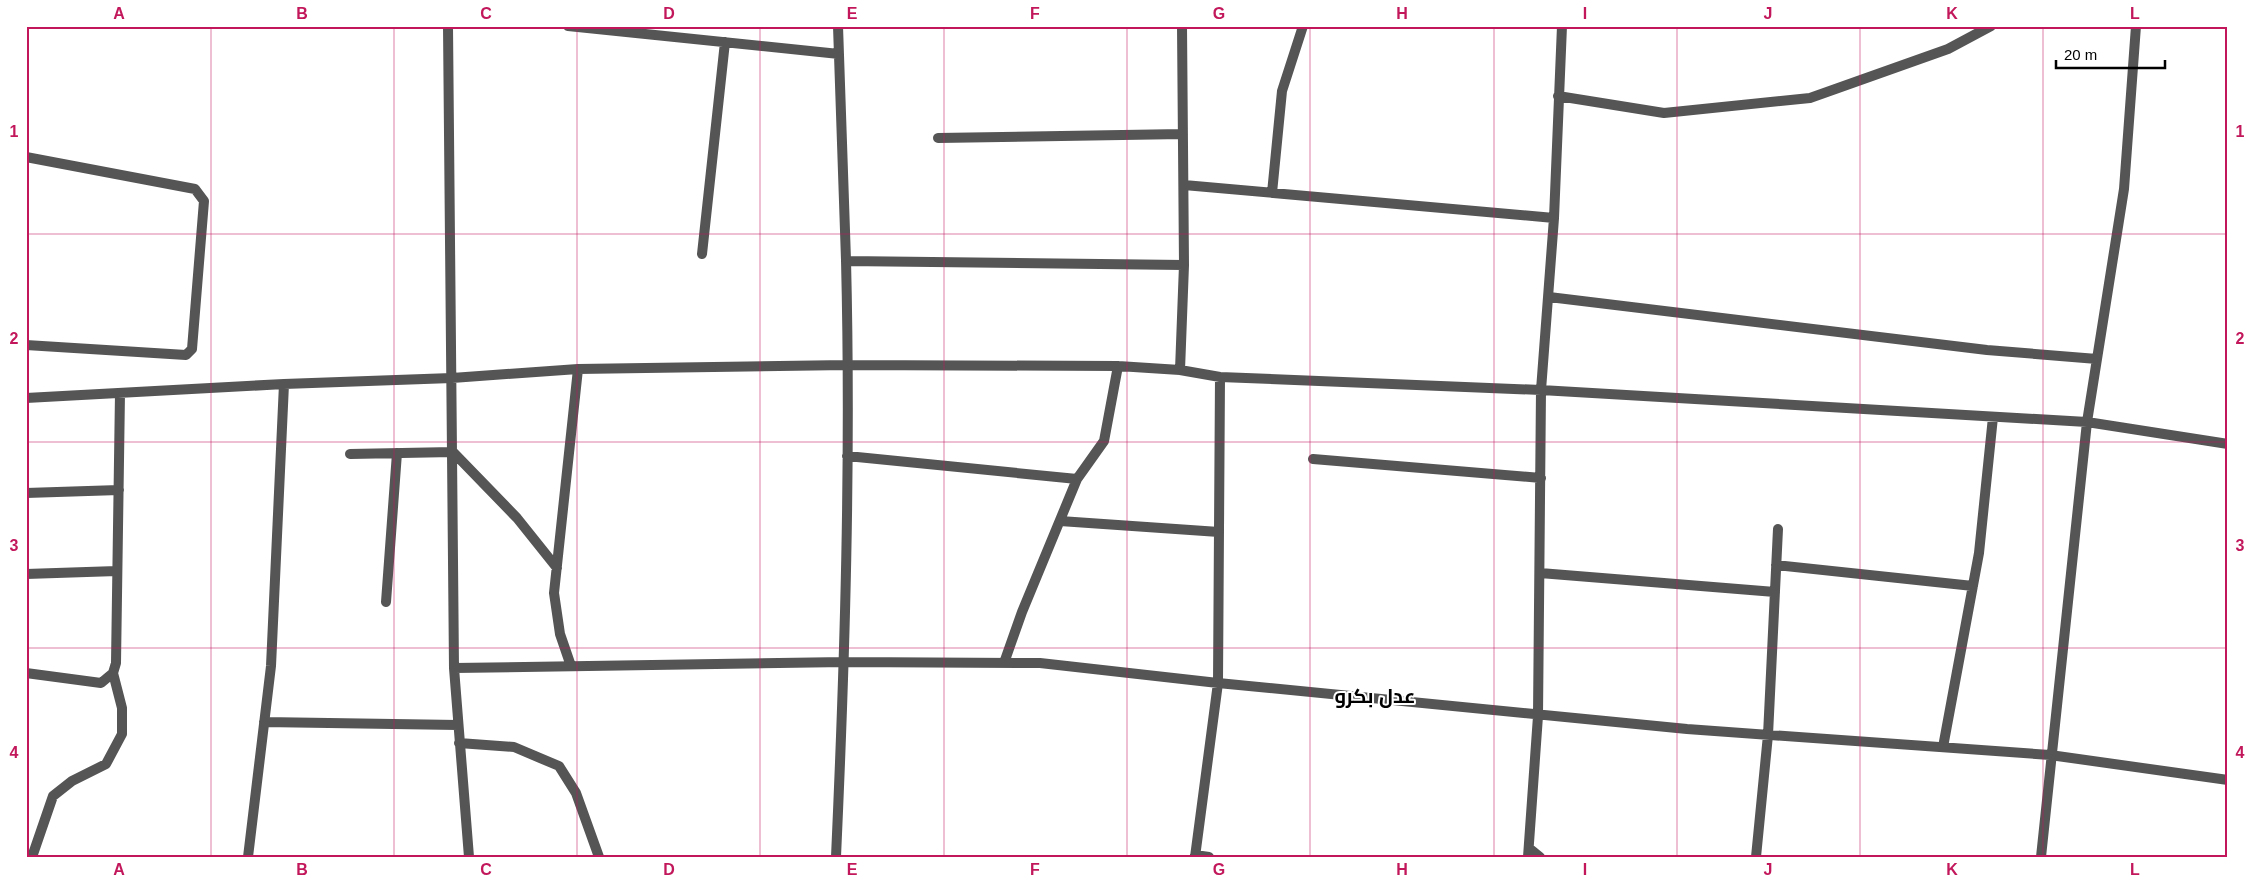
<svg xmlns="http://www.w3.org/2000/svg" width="2254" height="883" font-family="Helvetica,Cairo,sans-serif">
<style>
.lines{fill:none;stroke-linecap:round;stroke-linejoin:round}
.minor{stroke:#555;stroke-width:10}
.grid{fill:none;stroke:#c2185b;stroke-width:1;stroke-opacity:0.55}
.labels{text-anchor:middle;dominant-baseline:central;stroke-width:4;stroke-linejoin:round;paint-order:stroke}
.district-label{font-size:20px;font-weight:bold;fill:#000;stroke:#fff}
.neatline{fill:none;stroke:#c2185b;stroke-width:2}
.grid-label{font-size:16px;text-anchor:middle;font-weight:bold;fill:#c2185b}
</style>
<rect width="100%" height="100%" fill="#fff"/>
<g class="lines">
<path class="minor" d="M448,26l6,642 15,189
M568,26l271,28
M1558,96l106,17 146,-15 138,-49 43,-23
M938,138l245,-4
M26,157l169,32 9,12 -12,148 -6,6 -160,-10
M1184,185l370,33
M1272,193l10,-102 21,-65
M702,254l23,-212
M846,261l338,4
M1549,297l438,53 110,9
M1180,370l4,-105 -2,-239
M26,398l258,-14 168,-6 126,-9 269,-4 271,1 62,4 40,7 321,13 546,32 141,22
M350,454l103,-2 64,66 40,50
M847,456l230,23
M1313,459l228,19
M26,493l93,-3
M1060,521l159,11
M1776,565l197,21
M1540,573l235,19
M26,574l91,-3
M386,602l11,-149
M1004,663l18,-51 55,-133 27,-38 14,-75
M571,666l-11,-32 -6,-41 24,-224
M454,668l391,-6 195,1 178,20 469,46 363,26 178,25
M26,673l75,10 12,-10 3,-10 4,-270
M264,722l194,3
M459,743l55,4 45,19 17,27 23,64
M1943,747l36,-194 14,-136
M1529,848l11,9
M1195,855l14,2
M32,857l21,-61 19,-15 34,-17 16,-30v-26l-9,-35
M248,857l23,-191 13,-282
M836,857c9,-199 15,-398 10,-597 -2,-78 -6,-156 -8,-234
M1195,857l23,-174 2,-306
M1528,857l10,-141 3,-326 13,-172 8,-192
M1756,857l12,-122 10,-206
M2041,857l46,-435 37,-233 12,-163"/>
</g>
<path class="grid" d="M211,26v831M394,26v831M577,26v831M760,26v831M944,26v831M1127,26v831M1310,26v831M1494,26v831M1677,26v831M1860,26v831M2043,26v831M26,234h2202M26,442h2202M26,648h2202"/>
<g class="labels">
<g class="district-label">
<text x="1375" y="696">عدل بكرو</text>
</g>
</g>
<rect width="2254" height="883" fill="none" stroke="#ffffff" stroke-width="55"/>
<path d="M2056 60v8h109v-8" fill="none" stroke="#000000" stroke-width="2.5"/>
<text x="2064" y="60" font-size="15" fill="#000000" stroke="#ffffff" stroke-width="4" paint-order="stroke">20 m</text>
<rect x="28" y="28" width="2198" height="828" class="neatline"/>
<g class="grid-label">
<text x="119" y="19">A</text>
<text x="302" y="19">B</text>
<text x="486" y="19">C</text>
<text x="669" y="19">D</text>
<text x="852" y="19">E</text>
<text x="1035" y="19">F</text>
<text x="1219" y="19">G</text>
<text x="1402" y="19">H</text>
<text x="1585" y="19">I</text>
<text x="1768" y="19">J</text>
<text x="1952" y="19">K</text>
<text x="2135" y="19">L</text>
<text x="14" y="137">1</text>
<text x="2240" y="137">1</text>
<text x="14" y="344">2</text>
<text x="2240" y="344">2</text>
<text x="14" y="551">3</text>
<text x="2240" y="551">3</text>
<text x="14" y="758">4</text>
<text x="2240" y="758">4</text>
<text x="119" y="875">A</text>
<text x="302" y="875">B</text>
<text x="486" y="875">C</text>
<text x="669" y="875">D</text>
<text x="852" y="875">E</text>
<text x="1035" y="875">F</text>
<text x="1219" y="875">G</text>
<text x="1402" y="875">H</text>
<text x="1585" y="875">I</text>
<text x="1768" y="875">J</text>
<text x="1952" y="875">K</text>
<text x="2135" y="875">L</text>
</g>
</svg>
